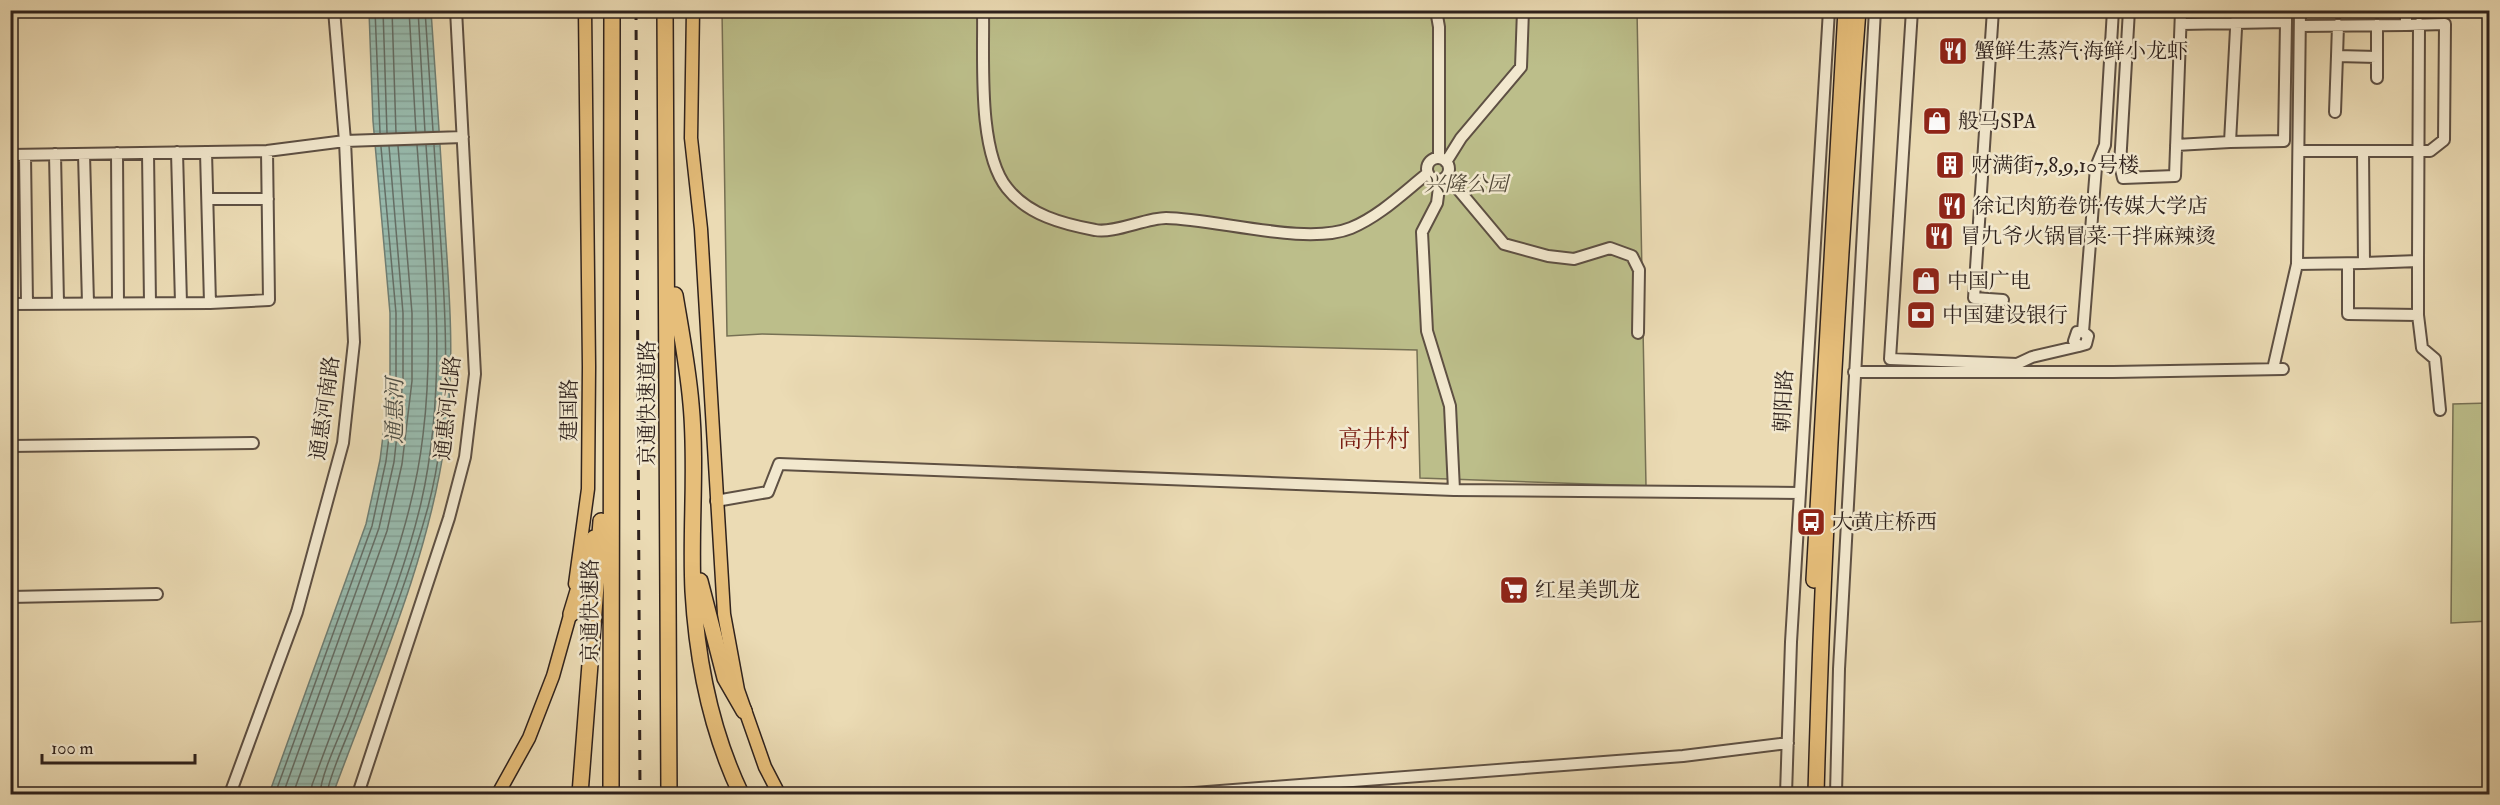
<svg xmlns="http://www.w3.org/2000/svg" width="2500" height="805" font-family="'IM FELL Double Pica','Noto Serif SC',serif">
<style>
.park{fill:#bcbe8a;stroke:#767054;stroke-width:1.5}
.water{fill:url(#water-rules);stroke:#6e7e74;stroke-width:1.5}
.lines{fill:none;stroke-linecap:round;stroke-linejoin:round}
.shore{stroke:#646e66;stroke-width:1.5}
.minor-casing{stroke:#5e5043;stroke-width:14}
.major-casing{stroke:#2f221d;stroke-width:15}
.highway-casing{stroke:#2f221d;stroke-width:18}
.minor{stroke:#f2e8ce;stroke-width:10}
.major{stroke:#e6be7a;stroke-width:12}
.highway{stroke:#e6be7a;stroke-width:15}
.rail{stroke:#2f221d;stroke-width:3;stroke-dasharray:10 10;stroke-linecap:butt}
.labels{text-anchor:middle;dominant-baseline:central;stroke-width:5;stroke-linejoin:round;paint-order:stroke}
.poi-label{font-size:21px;fill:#2f221d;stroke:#f2e8ce;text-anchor:start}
.park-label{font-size:21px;font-style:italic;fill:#524938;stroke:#f2e8ce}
.street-label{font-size:21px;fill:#2f221d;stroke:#f2e8ce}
.water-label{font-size:22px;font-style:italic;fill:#4e5048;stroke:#f2e8ce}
.quarter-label{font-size:24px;fill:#7a1f14;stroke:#f2e8ce}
</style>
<defs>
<pattern id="water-rules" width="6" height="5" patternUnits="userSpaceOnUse" patternTransform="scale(1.5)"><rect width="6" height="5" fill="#98bbae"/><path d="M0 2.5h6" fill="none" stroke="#83a095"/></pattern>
</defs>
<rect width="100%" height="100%" fill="#ebdbb4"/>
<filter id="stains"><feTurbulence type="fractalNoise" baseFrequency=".00333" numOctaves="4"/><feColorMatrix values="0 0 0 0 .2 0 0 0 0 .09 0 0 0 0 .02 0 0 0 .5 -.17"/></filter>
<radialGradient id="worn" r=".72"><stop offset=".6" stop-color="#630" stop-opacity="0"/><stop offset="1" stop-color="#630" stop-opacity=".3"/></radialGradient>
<path class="park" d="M722,11h915l9,475 -226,-8 -3,-128 -655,-16 -35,2z
M2489,403v218l-38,2 2,-219z"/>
<path class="water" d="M369,11h62c5,72 10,144 14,217 5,71 10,142 0,213 -17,122 -70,238 -112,353h-64l97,-270 14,-64 10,-81v-66l-17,-192z"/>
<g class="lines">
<path class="shore" d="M375,10l5,123
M383,10l4,123
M392,10l4,123
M409,10l7,122
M418,10l7,122
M425,10l8,121
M275,794l97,-268 14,-65 10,-81v-67l-15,-166
M283,794l96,-266 15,-66 9,-82v-67l-14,-167
M293,794l94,-263 15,-67 10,-83v-68l-14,-167
M311,794l1,-9c18,-49 36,-97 54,-145 25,-67 49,-134 57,-205 12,-96 1,-193 -6,-290
M320,794c1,-19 19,-57 27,-77 26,-70 57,-141 74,-214 27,-118 13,-239 5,-358
M327,794c2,-19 22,-60 29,-81 26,-68 53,-136 72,-206 31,-117 13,-243 6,-362"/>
<g class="minor-casing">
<path id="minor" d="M983,10c1,47 -6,141 24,178 21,27 56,36 88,42 18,4 51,-12 71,-12 51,1 141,28 185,10 29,-12 53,-36 77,-55
M1436,10l3,17v130
M1912,10l-22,349 127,5 15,-7 47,-11
M1993,10l-19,288 29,2
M2129,10l-9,155 3,13 52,-2 6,-166
M2181,24l105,-2v-12
M2338,25l-1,31 40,1v-32
M2300,26l106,-1v-15
M2377,57v21
M2335,112l2,-56
M2230,142l54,-1 2,-119
M2176,145l54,-3 7,-132
M2299,151h131l14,-11 1,-116 -39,1
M177,152l4,151
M206,152l4,151
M117,153l1,150
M148,153l2,150
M55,154l3,149
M84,154l4,149
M10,155l257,-4 78,-10 118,-4
M25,155l2,149
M1427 169a11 11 0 1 1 22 0a11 11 0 1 1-22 0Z
M1446,162l15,-24 60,-71 2,-57
M1447,176l57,68 44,12 26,3 36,-11 22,8 7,14 -1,63
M1440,180l-3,23 -15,29 5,99 23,75 4,84
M208,199h60
M2418,261v54l4,33 13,11 5,51
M2364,263l54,-2 1,-237
M2297,264l67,-1 -1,-112
M2348,264v50l70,1
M10,304l200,-1 59,-3 -2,-149
M2083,332h-6l-3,9 5,5 7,-2 2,-8 -5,-4 13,-165 9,-22 8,-135
M2273,369l24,-105 3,-254
M1854,372h259l170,-3
M10,446l243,-3
M716,501l52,-9 11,-28 675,26 346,3
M10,597l147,-3
M230,794l67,-182 46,-169 11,-101 -9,-201 -11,-131
M358,794l91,-276 16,-61 10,-83 -19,-364
M1181,794l502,-38 105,-13
M1786,794l5,-152 38,-632
M1836,794l3,-125 36,-659"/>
</g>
<g class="major-casing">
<path id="major" d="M693,10l-2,128 10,91 23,385 14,76 27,77 14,27
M575,584l13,-95 1,-122 -4,-357
M498,794l31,-56 24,-62 19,-68"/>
</g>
<g class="highway-casing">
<path id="highway" d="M665,10l4,784
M675,295c6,36 13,73 16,109 6,62 -1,125 2,187 4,70 18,140 48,203
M1814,580l32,-570
M700,581l25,97 19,33
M571,614l23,-76
M580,794l21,-273
M611,794l1,-784
M1816,794c7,-261 22,-523 42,-784"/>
</g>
<use href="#minor" class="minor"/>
<use href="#major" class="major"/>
<use href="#highway" class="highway"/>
<path class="rail" d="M636,10l4,784"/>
</g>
<defs>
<g id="restaurant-square" transform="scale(1.5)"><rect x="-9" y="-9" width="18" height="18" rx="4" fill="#8f2418" stroke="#f2e8ce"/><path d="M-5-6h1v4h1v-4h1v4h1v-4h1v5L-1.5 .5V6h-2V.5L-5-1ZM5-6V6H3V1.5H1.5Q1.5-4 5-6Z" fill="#fff"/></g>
<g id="shop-square" transform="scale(1.5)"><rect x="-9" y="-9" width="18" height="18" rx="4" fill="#8f2418" stroke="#f2e8ce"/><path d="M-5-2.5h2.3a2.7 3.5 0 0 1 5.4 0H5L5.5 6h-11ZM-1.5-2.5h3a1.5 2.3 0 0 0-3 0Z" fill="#fff"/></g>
<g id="building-square" transform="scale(1.5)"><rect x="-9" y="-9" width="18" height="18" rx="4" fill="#8f2418" stroke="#f2e8ce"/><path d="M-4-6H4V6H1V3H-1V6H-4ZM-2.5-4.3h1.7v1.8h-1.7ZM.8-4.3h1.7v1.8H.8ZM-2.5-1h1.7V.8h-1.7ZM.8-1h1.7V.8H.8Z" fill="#fff"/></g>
<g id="bank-square" transform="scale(1.5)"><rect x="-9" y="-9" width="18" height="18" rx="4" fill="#8f2418" stroke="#f2e8ce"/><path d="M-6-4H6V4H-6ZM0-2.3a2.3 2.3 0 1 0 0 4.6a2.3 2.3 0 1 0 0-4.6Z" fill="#fff"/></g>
<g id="bus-square" transform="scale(1.5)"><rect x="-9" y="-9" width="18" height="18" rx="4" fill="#8f2418" stroke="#f2e8ce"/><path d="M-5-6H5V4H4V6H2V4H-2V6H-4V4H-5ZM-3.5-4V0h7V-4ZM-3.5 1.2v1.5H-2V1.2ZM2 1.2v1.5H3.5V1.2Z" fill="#fff"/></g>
<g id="supermarket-square" transform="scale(1.5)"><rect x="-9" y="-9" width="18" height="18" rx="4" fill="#8f2418" stroke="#f2e8ce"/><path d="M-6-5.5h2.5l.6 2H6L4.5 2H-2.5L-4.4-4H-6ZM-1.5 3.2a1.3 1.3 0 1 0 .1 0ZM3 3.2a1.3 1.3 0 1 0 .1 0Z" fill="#fff"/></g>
</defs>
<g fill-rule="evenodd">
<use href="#restaurant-square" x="1953" y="51"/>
<use href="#shop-square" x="1937" y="121"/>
<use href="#building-square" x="1950" y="165"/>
<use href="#restaurant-square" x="1952" y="206"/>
<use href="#restaurant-square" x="1939" y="236"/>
<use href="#shop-square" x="1926" y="281"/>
<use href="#bank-square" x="1921" y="315"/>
<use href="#bus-square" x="1811" y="522"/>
<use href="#supermarket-square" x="1514" y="590"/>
</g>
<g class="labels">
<g class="poi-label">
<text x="1974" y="51">蟹鲜生蒸汽·海鲜小龙虾</text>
<text x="1958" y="121">般马SPA</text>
<text x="1971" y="165">财满街7,8,9,10号楼</text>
<text x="1973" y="206">徐记肉筋卷饼·传媒大学店</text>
<text x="1960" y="236">冒九爷火锅冒菜·干拌麻辣烫</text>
<text x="1947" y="281">中国广电</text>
<text x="1942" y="315">中国建设银行</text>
<text x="1832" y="522">大黄庄桥西</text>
<text x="1535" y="590">红星美凯龙</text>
</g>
<g class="park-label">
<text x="1466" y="184">兴隆公园</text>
</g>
<g class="street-label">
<text transform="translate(1784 401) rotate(-87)">朝阳路</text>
<text transform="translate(647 403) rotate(-90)">京通快速道路</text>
<text transform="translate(325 408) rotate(-82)">通惠河南路</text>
<text transform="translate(448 408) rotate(-84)">通惠河北路</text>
<text transform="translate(569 410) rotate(-90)">建国路</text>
<text transform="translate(590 611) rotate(-90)">京通快速路</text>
</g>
<g class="water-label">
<text transform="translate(395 411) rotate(-90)">通惠河</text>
</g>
<g class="quarter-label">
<text x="1374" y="439">高井村</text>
</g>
</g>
<rect width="2500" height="805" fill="none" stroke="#ebdbb4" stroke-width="36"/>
<rect x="12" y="12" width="2476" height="781" fill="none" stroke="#2f221d" stroke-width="3"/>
<rect x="18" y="18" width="2464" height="769" fill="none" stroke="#2f221d" stroke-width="1.5"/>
<path d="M42 754v9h153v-9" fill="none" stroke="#2f221d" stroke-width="3"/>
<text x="51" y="754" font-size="18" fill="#2f221d" stroke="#f2e8ce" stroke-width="4.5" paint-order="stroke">100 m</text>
<rect width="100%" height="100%" filter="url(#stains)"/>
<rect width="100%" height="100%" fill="url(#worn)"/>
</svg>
